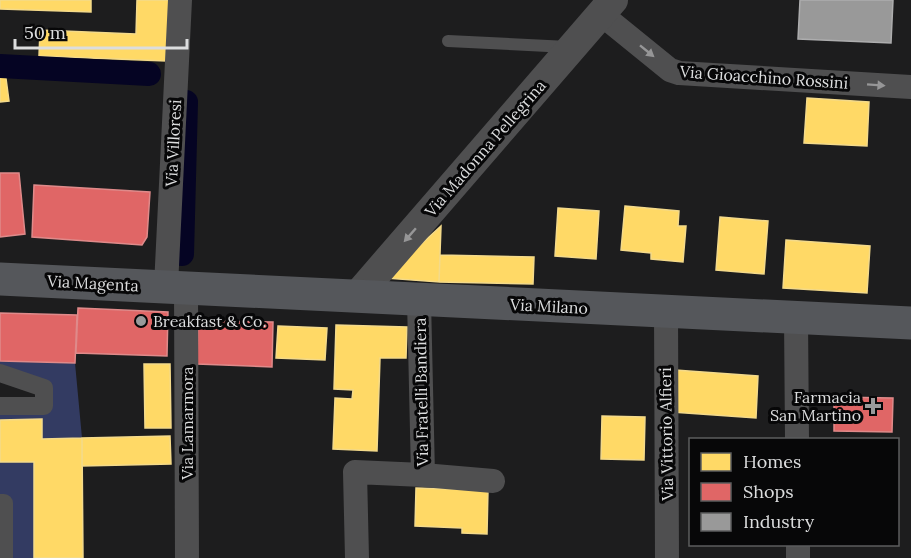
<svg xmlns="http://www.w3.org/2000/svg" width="911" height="558" font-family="Lora,serif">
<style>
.green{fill:#333b62}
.homes{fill:#ffd966;stroke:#f4da8a;stroke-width:1.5}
.shops{fill:#e06666;stroke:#df8a8a;stroke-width:1.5}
.industry{fill:#999;stroke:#adadae;stroke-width:1.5}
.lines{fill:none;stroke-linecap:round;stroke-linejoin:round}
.canal{stroke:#050423;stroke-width:24}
.service{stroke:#4f4f50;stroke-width:12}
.pedestrian{stroke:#4f4f50;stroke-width:18}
.minor{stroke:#4f4f50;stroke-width:24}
.tertiary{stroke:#4f4f50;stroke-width:30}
.primary{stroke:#55575b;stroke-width:33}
.oneway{fill:#969697}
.poi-dot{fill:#999a9b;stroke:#070708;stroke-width:2}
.labels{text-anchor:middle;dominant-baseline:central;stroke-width:6;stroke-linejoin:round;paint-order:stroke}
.street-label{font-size:16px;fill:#dcddde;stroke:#070708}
.poi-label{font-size:16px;fill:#dcddde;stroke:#070708;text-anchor:start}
</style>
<rect width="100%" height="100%" fill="#1d1d1e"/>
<path class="green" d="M0,361l75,2 7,75 -40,1v-20l-42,1v-14h44v-18l-44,-15z
M0,462h34v96h-30l-4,-55z"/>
<path class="homes" d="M0,0h91v12l-91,-3z
M137,0h32l-3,61 -127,-5 1,-26 96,4z
M0,71h5l4,30 -9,1z
M807,98l62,4 -2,44 -63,-3z
M625,206l54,5 -1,15h8l-3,36 -32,-3v-6l-30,-3z
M558,208l41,3 -3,48 -41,-3z
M720,217l48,4 -4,53 -48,-4z
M441,226l-2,56 -55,-4z
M786,240l84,6 -3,47 -84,-5z
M440,255l94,2 -1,27 -94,-2z
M336,325l71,2 -1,31h-26l-3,93 -44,-2 2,-51 17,1 1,-9 -19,-1z
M278,326l49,2 -2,32 -49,-2z
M144,364h26l1,64h-26z
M675,370l83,6 -2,42 -84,-6z
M602,416l43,1 -1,43 -43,-1z
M42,419v20l40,-1 1,120h-49v-96h-34v-42z
M170,436l1,28 -89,2v-28z
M416,488l72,2 -1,44 -25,-1v-5l-47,-2z"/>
<path class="shops" d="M0,173h19l6,61 -25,3z
M34,185l116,7 -3,45 -5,8 -110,-8z
M78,308l90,4 -1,44 -91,-3z
M0,313l77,2 -2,48 -75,-2z
M198,321l75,1 -1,45 -75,-3z
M834,397l59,1 -1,34 -58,-1z"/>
<path class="industry" d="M800,0h93l-2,43 -93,-4z"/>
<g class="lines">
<path class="canal" d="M0,66l149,8
M182,254l4,-152"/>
<path class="service" d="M448,41l120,6"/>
<path class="pedestrian" d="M0,373l44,15v18h-44
M0,503h4v55"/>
<path class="minor" d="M601,14l69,56 9,3 232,14
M166,286l14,-286
M186,287l1,271
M666,311l1,247
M796,317l1,123
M423,475l70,6
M798,544v14
M357,558l-2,-86 68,3 -4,-175"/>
<path class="tertiary" d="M357,296l256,-296"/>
<path class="primary" d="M0,279l911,44"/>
</g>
<defs><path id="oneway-solid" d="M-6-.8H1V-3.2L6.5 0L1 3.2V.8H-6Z" transform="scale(1.5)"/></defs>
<g class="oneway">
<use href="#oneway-solid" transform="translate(647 51) rotate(39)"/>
<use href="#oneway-solid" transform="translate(876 85) rotate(4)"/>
<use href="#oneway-solid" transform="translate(410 235) rotate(131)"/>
</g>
<g class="poi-dot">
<circle cx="141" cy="321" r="6"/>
<path d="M870 397h6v6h6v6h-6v6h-6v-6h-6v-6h6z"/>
</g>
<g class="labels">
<g class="street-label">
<text transform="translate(764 77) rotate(4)">Via Gioacchino Rossini</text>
<text transform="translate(173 143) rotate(-87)">Via Villoresi</text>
<text transform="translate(485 148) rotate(-49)">Via Madonna Pellegrina</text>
<text transform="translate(93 283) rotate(3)">Via Magenta</text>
<text transform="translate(549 306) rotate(3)">Via Milano</text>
<text transform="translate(421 392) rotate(-91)">Via Fratelli Bandiera</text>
<text transform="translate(187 423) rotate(-90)">Via Lamarmora</text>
<text transform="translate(666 434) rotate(-91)">Via Vittorio Alfieri</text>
</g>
<g class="poi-label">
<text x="153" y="321">Breakfast &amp; Co.</text>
<text x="861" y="397" text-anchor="end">Farmacia<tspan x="861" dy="18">San Martino</tspan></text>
</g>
</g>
<rect x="689" y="438" width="210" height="108" fill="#070708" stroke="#5c5d5e" stroke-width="1.5"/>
<rect x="701" y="453" width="30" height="18" fill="#ffd966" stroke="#5c5d5e" stroke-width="1.5"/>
<text x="743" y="468" font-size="18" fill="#dcddde">Homes</text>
<rect x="701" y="483" width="30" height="18" fill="#e06666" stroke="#5c5d5e" stroke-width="1.5"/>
<text x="743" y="498" font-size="18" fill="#dcddde">Shops</text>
<rect x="701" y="513" width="30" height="18" fill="#999999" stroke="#5c5d5e" stroke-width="1.5"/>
<text x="743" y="528" font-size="18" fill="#dcddde">Industry</text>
<path d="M15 39v9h172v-9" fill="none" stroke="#dcddde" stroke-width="3"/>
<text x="24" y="39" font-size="18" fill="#dcddde" stroke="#070708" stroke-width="4.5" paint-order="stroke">50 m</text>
</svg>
